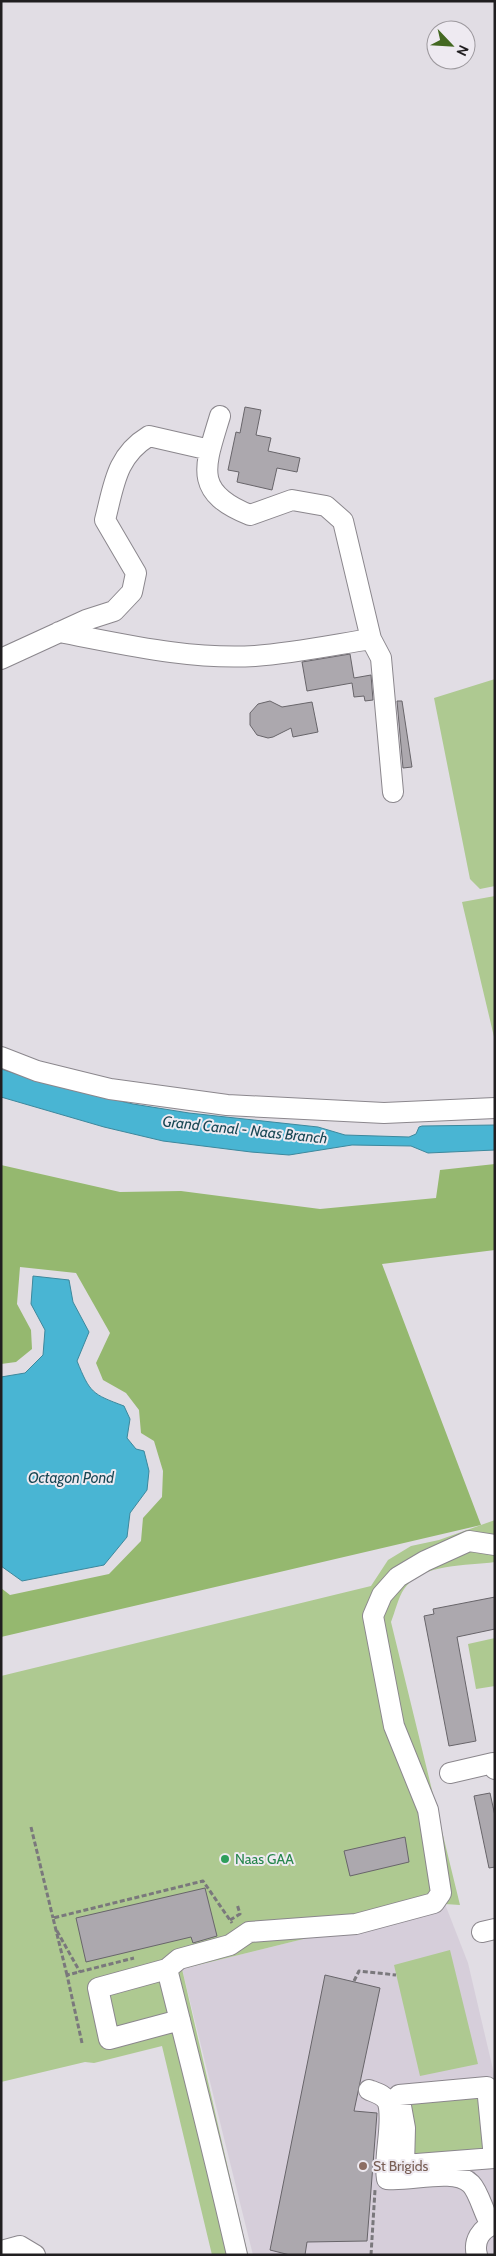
<svg xmlns="http://www.w3.org/2000/svg" width="496" height="2256" font-family="Cabin,sans-serif">
<style>
.built{fill:#d6ceda}
.green{fill:#aec991}
.forest{fill:#95b86f}
.water{fill:#49b5d3;stroke:#3d889d}
.building{fill:#aca8ae;stroke:#68656a}
.lines{fill:none;stroke-linecap:round;stroke-linejoin:round}
.minor-casing{stroke:#8b878d;stroke-width:22}
.path{stroke:#7a787c;stroke-width:3;stroke-dasharray:5 2.5;stroke-linecap:butt}
.minor{stroke:#fff;stroke-width:20}
.leisure-dot{fill:#2e9e5b;stroke:#eeeaf1;stroke-width:2}
.education-dot{fill:#8d6e63;stroke:#eeeaf1;stroke-width:2}
.labels{text-anchor:middle;dominant-baseline:central;stroke-width:4;stroke-linejoin:round;paint-order:stroke}
.leisure-label{font-size:14px;fill:#27864d;stroke:#eeeaf1;text-anchor:start}
.education-label{font-size:14px;fill:#785e54;stroke:#eeeaf1;text-anchor:start}
.water-label{font-size:15px;font-style:italic;fill:#184754;stroke:#eeeaf1}
</style>
<rect width="100%" height="100%" fill="#e1dde4"/>
<path class="built" d="M445,1904l23,59 27,115v177h-242l-71,-286z"/>
<path class="green" d="M495,679v207l-15,3 -10,-10 -36,-181z
M495,896v145l-33,-139z
M495,1520v42c-28,4 -73,1 -91,27 -6,9 -9,23 -13,33l69,283 -15,-1 -263,65 66,286h-36l-50,-209 -68,17 -9,-1 -84,20v-406l370,-90 17,-26 23,-14 28,-6z
M495,1638v48l-19,3 -8,-45z
M450,1950l28,114 -58,12 -26,-111z
M490,2083l5,75 -96,11 -6,-80z"/>
<path class="forest" d="M495,1164v86l-113,14 99,261 -480,112v-49l9,7 99,-21 32,-33 2,-23 19,-21 1,-26 -9,-30 -13,-8 -2,-23 -13,-17 -23,-13 -7,-17 14,-30 -34,-60 -56,-6 -3,37 14,26 1,19 -16,13 -15,2v-199l119,27 61,-1 139,18 116,-11 4,-28z"/>
<path class="water" d="M1,1069l51,16 81,19 56,9 129,14 27,8 64,2 7,-3 3,-7 3,-1 73,-1v25l-67,3 -17,-7 -59,-1 -63,10 -38,-3 -88,-11 -59,-14 -103,-30z
M33,1276l36,4 4,22 16,30 -12,29c13,32 15,33 47,45l6,13 -3,19 9,11 8,2 5,20 -2,19 -17,23 -3,24 -23,28 -82,16 -21,-15v-189l24,-4 18,-18 2,-25 -14,-26z"/>
<path class="building" d="M245,407l16,3 -5,25 15,3 -3,13 32,7 -3,14 -20,-4 -5,22 -35,-8 2,-10 -11,-2 8,-38 4,1z
M350,654l4,24 17,-3 2,25 -8,1 -1,-5 -10,1 -2,-14 -45,8 -5,-29z
M270,701l12,6 30,-5 6,30 -25,5 -2,-9 -18,9 -5,1 -11,-3 -7,-10v-12l8,-9z
M397,701h5l10,66 -9,1z
M495,1597v32l-38,8 19,104 -27,5 -25,-130 10,-2 -1,-5z
M490,1793l5,23v51l-6,1 -15,-72z
M405,1837l4,25 -59,14 -6,-25z
M205,1888l12,48 -24,7 -2,-6 -105,25 -10,-44z
M325,1975l55,13 -26,123 23,2 -10,128 -60,1 -2,13h-15l-20,-5z"/>
<g class="lines">
<g class="minor-casing">
<path id="minor" d="M220,416c-15,50 -28,76 30,99l42,-15 34,6 17,15 28,118 10,19 12,134
M59,632c64,12 130,28 196,24 39,-3 78,-11 116,-17
M1,659l85,-39 28,-9 18,-19 4,-19 -31,-53c9,-35 11,-64 44,-84l61,14
M1,1057l36,14 73,18 117,16 157,8 111,-5
M450,1773l43,-10 2,6
M482,1932l13,-3
M167,1969l12,-10 51,-14 19,-13 107,-8 78,-21 7,-10 -13,-83 -34,-84 -21,-110 9,-21 16,-18 27,-16 44,-20 26,4
M180,2020l-71,19 -11,-51 69,-19c24,95 48,190 70,286
M487,2087l7,71 -90,7 1,-37 -6,-33z
M369,2090c8,3 16,5 19,13 6,20 -5,54 -1,76 23,3 67,-12 84,5 8,8 13,30 20,41
M1,2251l19,-5 15,9
M477,2255c-4,-14 4,-27 18,-31"/>
</g>
<path class="path" d="M31,1827l22,91
M230,1920l10,-6 -3,-10
M57,1931l23,41
M67,1975l-14,-57 150,-37 29,42
M354,1981l5,-10 37,4
M82,2043l-15,-68 67,-17
M371,2255l4,-65"/>
<use href="#minor" class="minor"/>
</g>
<circle class="leisure-dot" cx="225" cy="1859" r="5"/>
<circle class="education-dot" cx="363" cy="2166" r="5"/>
<g class="labels">
<g class="leisure-label">
<text x="235" y="1859">Naas GAA</text>
</g>
<g class="education-label">
<text x="373" y="2166">St Brigids</text>
</g>
<g class="water-label">
<text transform="translate(245 1130) rotate(6)">Grand Canal - Naas Branch</text>
<text x="71" y="1478">Octagon Pond</text>
</g>
</g>
<rect width="496" height="2256" fill="none" stroke="#201e20" stroke-width="5"/>
<g transform="translate(451 45) rotate(115)"><circle r="24" fill="#eeeaf1" stroke="#9c989d"/>
<path d="M0-4L9 19L0 12L-9 19Z" fill="#436821"/>
<text y="-8" font-size="14" font-weight="bold" text-anchor="middle" fill="#201e20">N</text>
</g>
</svg>
